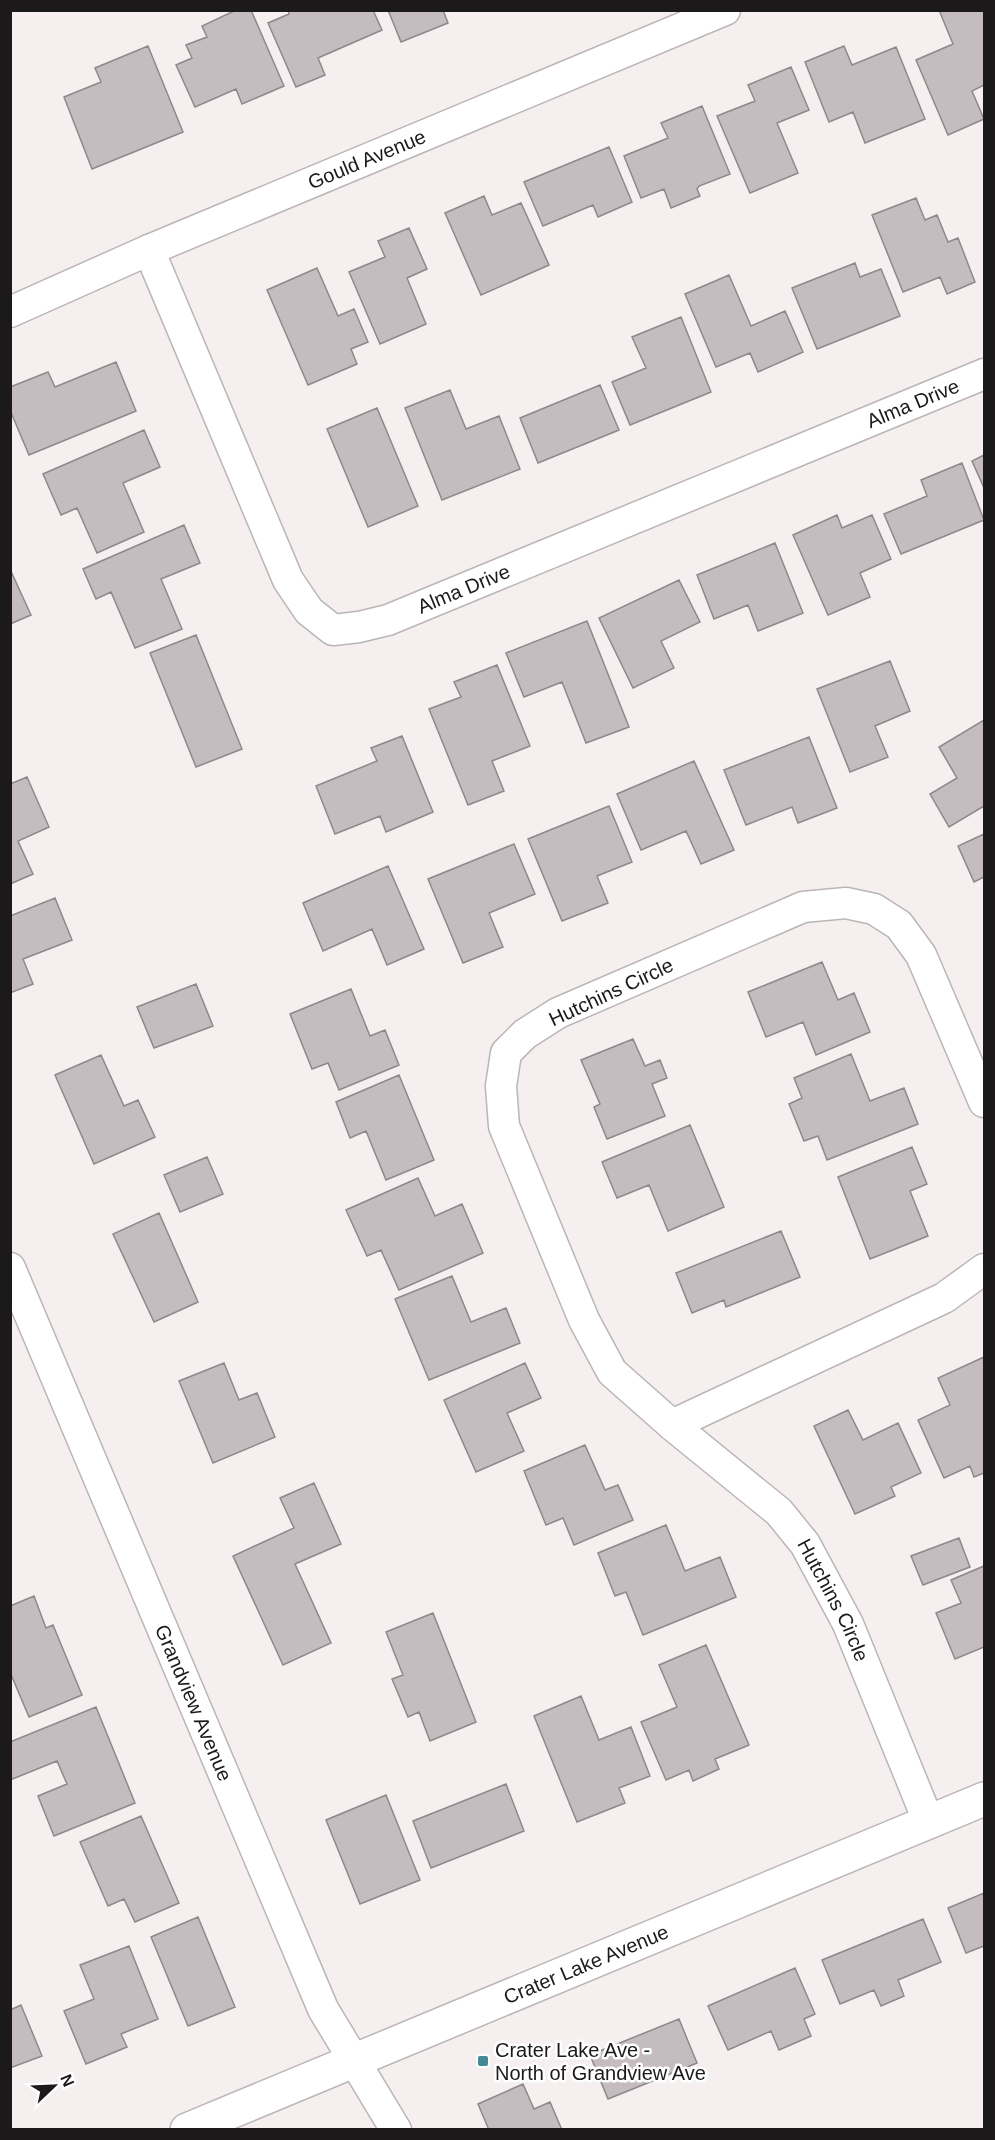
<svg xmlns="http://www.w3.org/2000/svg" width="995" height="2140" font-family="Helvetica,sans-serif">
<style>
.building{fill:#c4bcbe;stroke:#8f888a;stroke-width:1.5}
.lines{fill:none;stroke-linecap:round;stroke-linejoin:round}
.minor-casing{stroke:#bcb5b6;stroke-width:33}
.secondary-casing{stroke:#bcb5b6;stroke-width:36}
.minor{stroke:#fff;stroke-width:30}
.secondary{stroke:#fff;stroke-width:33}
.poi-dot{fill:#448996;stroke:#fefefe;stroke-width:2}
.labels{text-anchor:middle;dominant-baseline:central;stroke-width:5;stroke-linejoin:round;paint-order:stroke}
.street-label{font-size:20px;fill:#1c191a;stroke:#fefefe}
.poi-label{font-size:20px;fill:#1c191a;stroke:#fefefe;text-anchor:start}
</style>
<rect width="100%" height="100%" fill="#f6eff0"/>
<path class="building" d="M236,10h15l33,76 -42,18 -6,-15 -41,18 -19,-42 16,-7 -6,-13 21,-8 -5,-11z
M288,10h85l9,20 -64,28 7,17 -29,12 -28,-64 21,-9z
M388,10h55l5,13 -47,19z
M939,10h45v75l-12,6 12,28 -36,16 -32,-75 37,-16z
M148,46l35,86 -91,37 -28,-72 37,-15 -6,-14z
M844,46l8,19 44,-18 29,72 -60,24 -12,-31 -24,10 -24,-60z
M791,67l18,43 -32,13 21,50 -48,20 -33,-77 38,-15 -7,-16z
M702,106l28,68 -31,12 -2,3 3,7 -29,12 -7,-19 -23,9 -17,-42 44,-18 -7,-15z
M609,147l23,55 -34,15 -5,-12 -50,21 -19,-44z
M484,196l8,19 29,-12 28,62 -68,30 -36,-82z
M916,198l9,22 12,-5 11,27 10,-4 17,44 -28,12 -7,-17 -37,15 -31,-77z
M409,228l18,41 -20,9 19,46 -46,20 -31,-72 36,-15 -7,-16z
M855,263l5,14 21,-8 19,47 -83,33 -25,-61z
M317,268l21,48 16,-7 14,33 -17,7 6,15 -49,21 -41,-95z
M729,275l22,51 34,-15 18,41 -45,20 -8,-19 -34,14 -31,-73z
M681,317l30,75 -81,33 -18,-43 34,-14 -14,-31z
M116,362l20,49 -107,44 -19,-45v-23l38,-15 7,15z
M600,385l19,45 -81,33 -18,-45z
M450,390l16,39 33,-13 21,53 -78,31 -37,-92z
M377,408l41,98 -50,21 -41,-98z
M144,430l16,37 -37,16 21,49 -47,21 -20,-45 -16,7 -18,-41z
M984,455v33l-12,-27z
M962,463l22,57 -83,34 -17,-40 43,-18 -6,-16z
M837,515l5,13 30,-13 19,44 -31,14 10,24 -42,18 -35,-80z
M184,525l16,38 -39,16 21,50 -47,19 -24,-56 -15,7 -13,-30z
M775,543l28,70 -45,18 -10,-26 -34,14 -17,-44z
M10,569l21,46 -21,9z
M679,580l21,42 -39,19 13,27 -41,20 -34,-70z
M587,621l42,106 -43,16 -24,-61 -38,15 -18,-44z
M196,635l46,114 -46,18 -46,-114z
M890,661l20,50 -35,15 13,31 -38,15 -33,-83z
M497,665l33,81 -38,15 12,30 -36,14 -39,-96 32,-12 -7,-15z
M984,720v86l-35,21 -19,-33 27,-16 -18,-31z
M402,736l31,76 -47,20 -6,-16 -45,18 -19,-48 61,-25 -6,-13z
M809,737l28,71 -39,15 -6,-16 -46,18 -22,-55z
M694,761l40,89 -33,14 -15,-33 -45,19 -24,-56z
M27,777l22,50 -31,14 15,33 -23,10v-100z
M609,806l23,56 -35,14 11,27 -46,18 -34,-82z
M984,834v43l-10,5 -16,-36z
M514,844l21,50 -46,19 14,34 -40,16 -35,-84z
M388,866l36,83 -37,16 -15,-36 -49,22 -20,-48z
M55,898l17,42 -49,19 10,25 -23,9v-77z
M822,962l16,38 16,-7 16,39 -54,23 -13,-33 -37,15 -18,-45z
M196,984l17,42 -59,22 -17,-41z
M351,989l19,47 15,-6 14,35 -60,25 -11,-27 -16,6 -22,-55z
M633,1039l12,27 15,-6 7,18 -15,6 13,32 -58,23 -13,-32 6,-3 -19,-44z
M851,1054l19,47 34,-13 14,36 -91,36 -9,-24 -14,5 -15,-37 13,-6 -8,-20z
M101,1055l23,51 14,-6 17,37 -61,27 -39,-89z
M399,1075l35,85 -48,20 -20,-49 -16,7 -14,-36z
M690,1125l34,82 -56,24 -19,-46 -32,13 -15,-36z
M912,1147l15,37 -17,7 18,45 -58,23 -32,-82z
M207,1157l16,37 -43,18 -16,-37z
M418,1178l17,38 27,-12 21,49 -84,37 -18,-40 -14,6 -21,-46z
M159,1213l39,89 -44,20 -41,-88z
M781,1231l19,46 -74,30 -2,-7 -32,13 -16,-40z
M452,1276l19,46 35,-14 14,35 -91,37 -34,-81z
M984,1357v116l-10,4 -4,-11 -26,12 -26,-58 32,-15 -12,-27z
M224,1363l15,37 18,-7 18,44 -62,26 -34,-82z
M525,1363l16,35 -34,15 17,38 -48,21 -32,-72z
M848,1410l15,30 35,-17 23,50 -30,14 4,9 -40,18 -41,-88z
M585,1445l20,45 13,-5 15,35 -59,25 -11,-27 -17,7 -22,-54z
M314,1483l27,61 -46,20 36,79 -48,22 -50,-109 61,-28 -14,-30z
M666,1525l19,46 35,-14 16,40 -93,38 -17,-43 -11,4 -17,-43z
M959,1538l11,29 -47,18 -12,-29z
M984,1566v81l-29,12 -19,-46 25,-10 -10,-23z
M34,1596l12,32 7,-3 29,70 -53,22 -19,-45v-66z
M433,1613l43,109 -46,19 -11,-29 -11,5 -16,-38 11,-4 -17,-43z
M706,1645l43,100 -34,14 4,10 -26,12 -4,-11 -23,10 -25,-58 36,-15 -18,-42z
M581,1696l18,44 32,-13 19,49 -31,12 6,15 -48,19 -43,-106z
M96,1707l39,96 -81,33 -16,-40 29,-12 -10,-23 -47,19v-38z
M506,1784l18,47 -93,37 -18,-47z
M386,1795l34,85 -60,24 -34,-84z
M141,1816l38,87 -44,19 -11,-23 -16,7 -28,-64z
M984,1893v53l-18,7 -18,-45z
M198,1917l37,90 -47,19 -37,-89z
M923,1919l18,43 -43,18 6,16 -23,10 -7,-16 -34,14 -18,-44z
M129,1946l29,73 -37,15 6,13 -41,17 -22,-53 30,-12 -14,-34z
M795,1968l20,46 -11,5 7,17 -32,14 -8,-19 -43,19 -20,-44z
M21,2005l21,51 -32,12v-58z
M679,2019l18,44 -89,36 -18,-44z
M523,2084l11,25 16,-7 12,28h-73l-11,-26z"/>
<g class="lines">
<g class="minor-casing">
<g id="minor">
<path id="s1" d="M149,250l139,330 21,31 24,19 26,-3 29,-7 596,-246"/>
<path id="s2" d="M10,312l139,-62 576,-240"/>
<path d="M984,1102l-63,-147 -22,-30 -25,-16 -28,-6 -43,4 -245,106 -33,21 -19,19 -5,33 3,40 80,194 28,52 60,53 272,-127 40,-29"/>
<path id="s3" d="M10,1268l313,741 73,121"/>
<path id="s4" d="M672,1425l107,87 26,32 43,80 81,199"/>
</g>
</g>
<g class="secondary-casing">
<g id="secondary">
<path id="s5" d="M187,2130l797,-331"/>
</g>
</g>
<use href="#minor" class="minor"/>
<use href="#secondary" class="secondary"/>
</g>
<rect class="poi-dot" x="477" y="2055" width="12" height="12" rx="3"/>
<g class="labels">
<g class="street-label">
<text stroke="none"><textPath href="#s2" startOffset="388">Gould Avenue</textPath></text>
<text stroke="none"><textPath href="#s1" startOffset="1050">Alma Drive</textPath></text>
<text stroke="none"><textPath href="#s1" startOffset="564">Alma Drive</textPath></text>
<text transform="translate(611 992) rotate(-25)">Hutchins Circle</text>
<text stroke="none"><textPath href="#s4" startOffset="242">Hutchins Circle</textPath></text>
<text stroke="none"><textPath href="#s3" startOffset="472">Grandview Avenue</textPath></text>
<text stroke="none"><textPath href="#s5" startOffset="432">Crater Lake Avenue</textPath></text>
</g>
<g class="poi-label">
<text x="495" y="2050">Crater Lake Ave -<tspan x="495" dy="23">North of Grandview Ave</tspan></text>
</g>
</g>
<rect width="995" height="2140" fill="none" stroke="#1c191a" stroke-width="24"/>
<g transform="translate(54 2086) rotate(67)" stroke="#fefefe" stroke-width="4.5" paint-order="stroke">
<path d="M0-4.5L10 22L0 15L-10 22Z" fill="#1c191a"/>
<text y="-9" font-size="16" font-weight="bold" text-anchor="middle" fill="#1c191a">N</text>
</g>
</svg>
